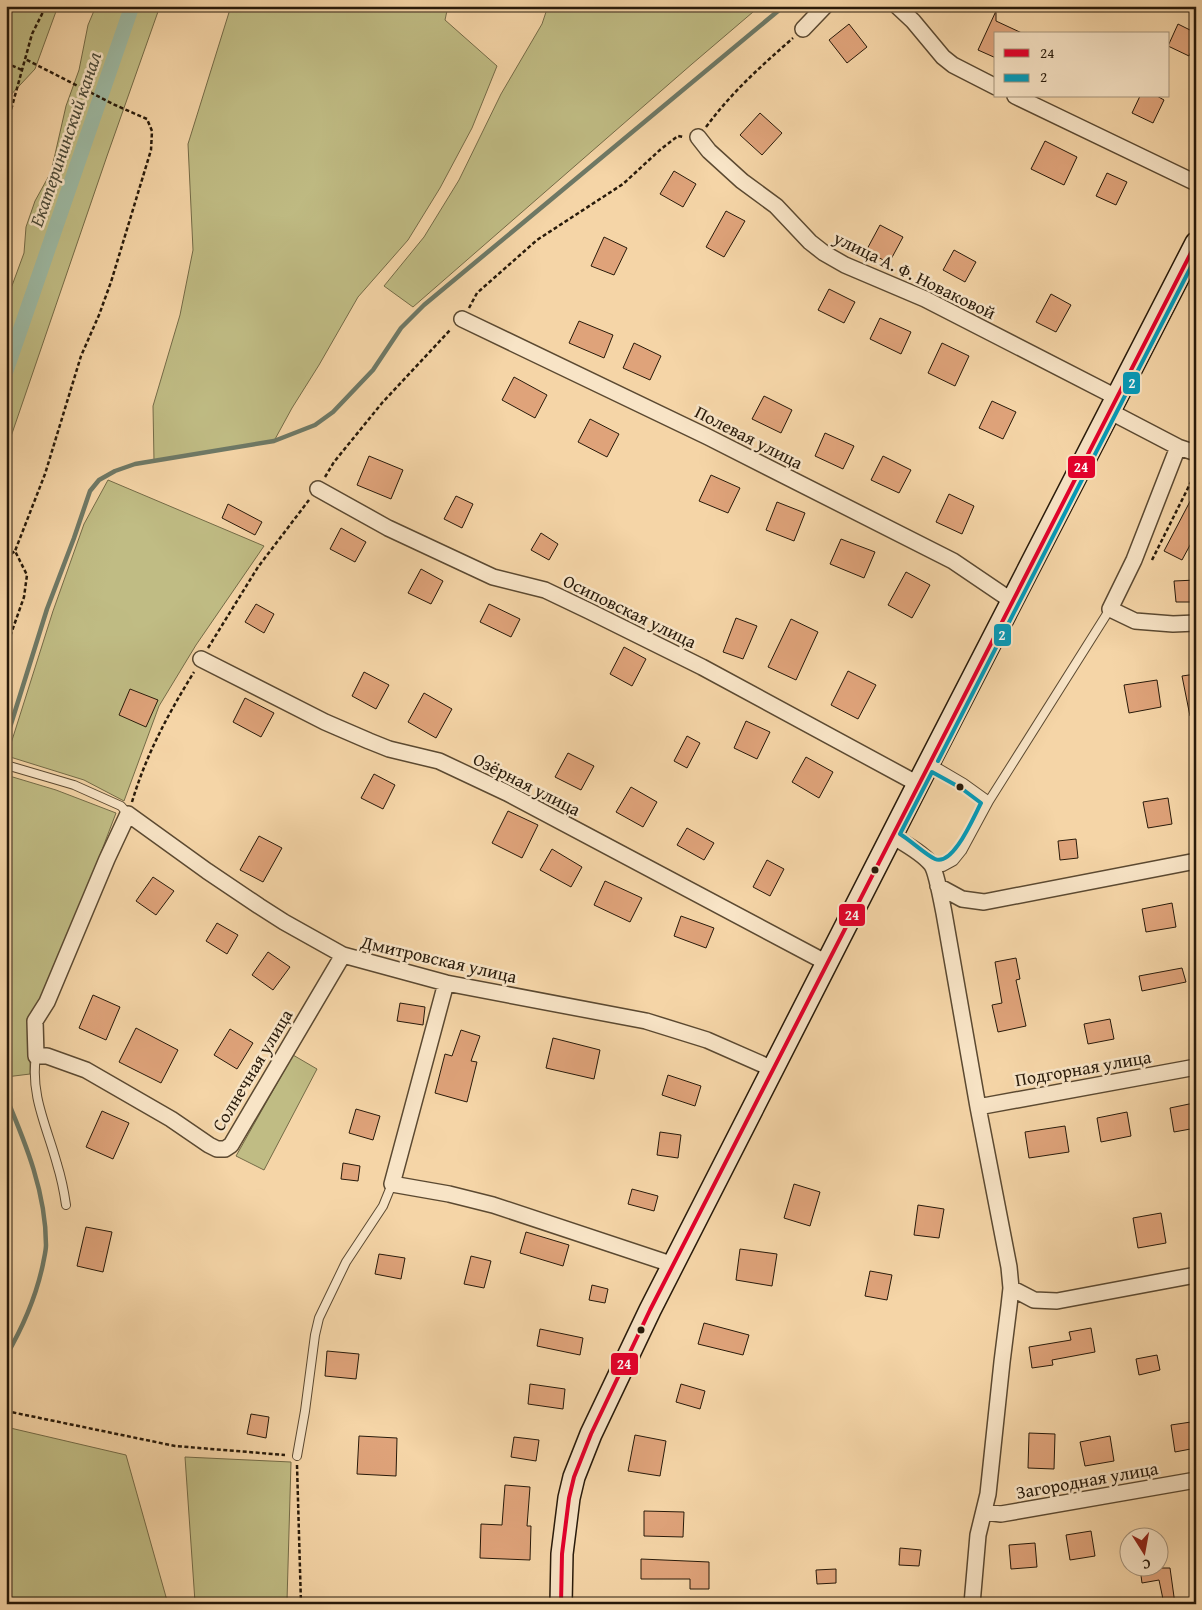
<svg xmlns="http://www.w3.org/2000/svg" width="1202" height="1610" font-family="'Gentium Book Plus',serif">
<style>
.green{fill:#c0bc84;stroke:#746b47}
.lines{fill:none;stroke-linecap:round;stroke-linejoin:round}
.stream{stroke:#6e7966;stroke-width:4.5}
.canal{stroke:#9db9a3;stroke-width:15}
.building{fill:#dfa37a;stroke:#281a0a}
.service-casing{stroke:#5b4931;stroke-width:10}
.minor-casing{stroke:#5b4931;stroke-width:18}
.secondary-casing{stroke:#281a0a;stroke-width:24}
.path{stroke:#281a0a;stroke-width:2.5;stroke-dasharray:4 2.5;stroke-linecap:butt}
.service{stroke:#f8e4c6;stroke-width:8}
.minor{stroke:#f8e4c6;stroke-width:15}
.secondary{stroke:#f8e4c6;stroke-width:21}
.bus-1-casing{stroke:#f8e4c6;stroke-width:8}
.bus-2-casing{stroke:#f8e4c6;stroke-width:8}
.bus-1{stroke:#e4002b;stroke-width:4}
.bus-2{stroke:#049bba;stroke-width:4}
.bus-dot{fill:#281a0a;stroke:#f8e4c6;stroke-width:2}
.labels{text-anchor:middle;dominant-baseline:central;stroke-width:5;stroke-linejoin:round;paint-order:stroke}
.street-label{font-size:18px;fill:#281a0a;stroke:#f8e4c6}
.water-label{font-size:19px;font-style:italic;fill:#4b4a38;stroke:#f8e4c6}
.line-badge{stroke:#f8e4c6;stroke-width:2}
.badge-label{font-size:14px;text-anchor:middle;font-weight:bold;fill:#fff}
</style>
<rect width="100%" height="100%" fill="#f5d5a7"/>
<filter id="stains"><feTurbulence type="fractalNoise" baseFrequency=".004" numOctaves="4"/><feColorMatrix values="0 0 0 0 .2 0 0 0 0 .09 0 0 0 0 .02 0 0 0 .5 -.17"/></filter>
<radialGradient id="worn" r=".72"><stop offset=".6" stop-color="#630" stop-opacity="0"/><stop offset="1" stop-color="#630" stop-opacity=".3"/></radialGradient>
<path class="green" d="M6,6h52l-23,63 -29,31z
M96,6h64l-53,150 -101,295v-149l18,-49 2,-26 9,-26 16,-29 15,-66 13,-36 9,-45z
M231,6h217l-3,14 52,46 -25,62 -32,60 -32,52 -50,57 -39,68 -27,43 -18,33 -120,20 -1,-55 27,-91 13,-65 -5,-106z
M548,6h212l-68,58 -279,243 -29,-21 40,-49 35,-57 42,-86 41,-70z
M108,480l156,66 -68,99 -37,61 -35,95 -40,-21 -77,-24 46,-145 31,-87z
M6,775l50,15 60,23 -32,84 -41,95 -13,27v55l-24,3z
M293,1055l24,14 -53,101 -28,-14z
M6,1427l120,28 42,149h-162z
M185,1457l106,5 -4,139 -92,1z"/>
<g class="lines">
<path class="stream" d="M6,740l41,-131 27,-71 16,-47 9,-11 16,-9 20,-7 139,-23 41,-16 18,-13 40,-42 28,-42 23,-23 360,-299
M6,1097c20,47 40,96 40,148 0,6 -2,13 -3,19 -7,33 -20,63 -37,92"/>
<path class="canal" d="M6,371l126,-365"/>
</g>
<path class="building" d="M996,11v10l28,13h-28v24l-18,-8z
M849,24l18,23 -20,16 -18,-23z
M1178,24l18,9v7l-7,16 -21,-10z
M1140,96h17l7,4 -11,23 -21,-10z
M760,113l22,20 -20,22 -22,-20z
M1045,141l32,16 -13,28 -33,-16z
M674,171l22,13 -13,23 -23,-13z
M1107,173l20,9 -11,23 -20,-9z
M726,211l19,10 -21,36 -18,-10z
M880,225l23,12 -14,26 -23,-12z
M604,237l23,11 -13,27 -23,-9z
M954,250l22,12 -11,20 -22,-12z
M829,289l26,13 -11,21 -26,-13z
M1051,294l20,11 -15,27 -20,-10z
M880,318l31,14 -10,22 -31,-15z
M579,321l34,14 -9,23 -35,-15z
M634,343l27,13 -11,24 -27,-12z
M942,343l27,13 -14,30 -27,-13z
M514,377l33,18 -12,23 -33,-18z
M764,396l28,14 -11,23 -29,-14z
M992,401l24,11 -13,27 -24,-11z
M590,419l29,15 -12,23 -29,-15z
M825,433l29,13 -11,23 -28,-13z
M369,456l34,14 -12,29 -34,-14z
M883,456l28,14 -12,23 -28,-13z
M711,475l29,13 -12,25 -29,-12z
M1196,490v44l-14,26 -18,-9z
M949,494l25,12 -12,28 -26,-12z
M456,496l17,8 -11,24 -18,-9z
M777,502l28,11 -11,28 -28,-11z
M228,504l34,18 -7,13 -33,-17z
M341,528l25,14 -11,20 -25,-13z
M541,533l17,11 -9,16 -18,-10z
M841,539l34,13 -11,26 -34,-14z
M421,569l22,12 -12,23 -23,-11z
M906,572l24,13 -18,33 -24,-13z
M1196,580v22h-20l-2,-21z
M256,604l18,10 -10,19 -19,-11z
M489,604l31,15 -9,18 -31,-15z
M736,618l21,8 -14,33 -20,-7z
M791,619l27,13 -22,48 -28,-13z
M624,647l22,12 -14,27 -22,-12z
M848,671l28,14 -18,34 -27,-14z
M364,672l25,13 -13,24 -24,-13z
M1196,674v41l-6,1 -8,-40z
M1157,680l4,27 -32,6 -5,-28z
M130,689l28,11 -12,27 -27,-12z
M424,693l28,16 -16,29 -28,-16z
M245,698l29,15 -13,24 -28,-15z
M746,721l24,11 -13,27 -23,-11z
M687,736l13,7 -13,25 -13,-7z
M568,753l26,13 -13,24 -26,-13z
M806,757l27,15 -14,26 -27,-16z
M374,774l21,11 -12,24 -22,-11z
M631,787l26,15 -14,25 -27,-15z
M1168,798l4,26 -24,4 -5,-26z
M508,811l30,14 -16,33 -30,-15z
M687,828l27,15 -10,17 -27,-15z
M259,836l23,12 -19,34 -23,-12z
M1076,839l2,19 -18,2 -2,-19z
M552,849l30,18 -11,20 -31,-17z
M767,860l17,9 -14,27 -17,-9z
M153,877l21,14 -18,24 -20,-14z
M605,881l37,17 -12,24 -36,-17z
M1172,903l4,24 -30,5 -4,-23z
M681,916l33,12 -8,20 -32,-12z
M217,923l21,12 -11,19 -21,-13z
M268,952l22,15 -17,23 -21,-15z
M1016,958l4,21 -4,1 10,46 -28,6 -6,-27 10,-2 -7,-41z
M1182,968l4,14 -44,9 -3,-15z
M93,995l27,12 -14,33 -27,-12z
M400,1003l25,4 -2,18 -26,-4z
M1110,1019l4,20 -26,5 -4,-20z
M136,1028l42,22 -17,33 -42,-21z
M230,1029l23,14 -16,26 -23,-14z
M461,1030l19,6 -9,25 6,1 -10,40 -32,-9 10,-39 7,2z
M553,1038l47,12 -6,29 -48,-11z
M668,1075l33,11 -6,20 -33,-11z
M1194,1103l2,25 -22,4 -4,-24z
M356,1109l24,7 -7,24 -24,-7z
M102,1111l27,12 -16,36 -27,-12z
M1127,1112l4,24 -30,6 -4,-24z
M1065,1126l4,26 -40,6 -4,-26z
M660,1132l21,3 -3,23 -21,-3z
M343,1163l17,3 -2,15 -17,-2z
M794,1184l26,8 -10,34 -26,-8z
M632,1189l26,7 -4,15 -26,-7z
M918,1205l26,4 -5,29 -25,-3z
M1161,1213l5,30 -28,5 -5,-30z
M86,1227l26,5 -9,40 -26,-6z
M526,1232l43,13 -6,21 -43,-13z
M740,1249l37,5 -5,32 -36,-6z
M379,1254l26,4 -4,21 -26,-5z
M471,1256l20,5 -7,27 -20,-4z
M870,1271l22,4 -5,25 -22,-4z
M592,1285l16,4 -3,14 -16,-3z
M704,1323l45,12 -6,20 -45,-11z
M1091,1328l4,24 -43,8 1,5 -21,3 -3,-21 42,-7 -2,-8z
M540,1329l43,9 -3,17 -43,-9z
M327,1351l32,3 -3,25 -31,-3z
M1157,1355l3,15 -21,5 -3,-16z
M530,1384l35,5 -2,20 -35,-5z
M681,1384l24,7 -5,18 -24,-7z
M251,1414l18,3 -3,21 -19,-4z
M1191,1422l5,26 -21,4 -4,-27z
M1029,1433l26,1 -1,35 -26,-1z
M635,1435l31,6 -6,35 -32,-5z
M359,1436l38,2 -1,38 -39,-2z
M1110,1436l4,25 -29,5 -5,-24z
M514,1437l25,3 -3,21 -25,-4z
M505,1485l25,2 -3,39h4l-1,34 -50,-2 1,-34 21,1z
M644,1511l40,1 -1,25 -39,-1z
M1091,1531l4,25 -25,4 -4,-25z
M1035,1543l2,24 -26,2 -2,-24z
M900,1548l21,2 -2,16 -20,-1z
M641,1559l68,3v27h-19v-10h-49z
M1140,1568h30l5,36h-11l-5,-24 -17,3z
M836,1569v14l-19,1 -1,-14z"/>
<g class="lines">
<g class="service-casing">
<path id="service" d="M930,763l34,20 25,18
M6,765l68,20 47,21 7,8
M932,865l11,2 11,-6 8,-10 27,-50 121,-192
M36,1056c-6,39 11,71 21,108 4,13 7,27 9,41
M297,1456l8,-45 10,-76 4,-17 27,-56 37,-56 9,-22"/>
</g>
<g class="minor-casing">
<path id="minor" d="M897,6l16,15 30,36 10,8 43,22
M803,29l22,-23
M1015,96l181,87
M698,137l11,14 33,30 34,25 34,36 14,11 21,12 80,34 191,98
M462,319l246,118 245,124 59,40
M1109,411l69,36 18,6
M1178,447l-44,113 -24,49 25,12 38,3 23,-1
M318,489l70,39 105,49 52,13 44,21 113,56 216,117
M201,659l124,63 44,19 20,8 50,12 68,32 320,170
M892,836c13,8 29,16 39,28 5,6 11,39 13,49l34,194 31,160 2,21 -2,18 -7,56 -14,132 -10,41 -6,69
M938,886l24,13 22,3 212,-41
M343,955l-112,190 -6,4h-8l-8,-4 -38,-26 -85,-49 -39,-14h-11l-1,-35 12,-19 60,-143 21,-45 79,57 52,35 25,16 59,33 103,28 200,38 61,19 66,29
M446,983l-54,201 57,10 44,11 181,60
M978,1107l218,-40
M1011,1288l23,12 23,1 139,-26
M985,1512l16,2 195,-34"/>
</g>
<g class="secondary-casing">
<path id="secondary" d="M561,1604l1,-50 7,-56 5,-21 17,-43 59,-124 268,-526 278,-541"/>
</g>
<path class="path" d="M6,63l16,7
M706,127c26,-35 54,-60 87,-89
M6,128l26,-94 14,-28
M469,308l8,-15 60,-53 86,-56 38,-35 17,-13 5,1
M325,477l9,-15 48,-59 69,-74
M6,558l9,-7
M1152,560l44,-88
M6,648l18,-51 3,-22 -12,-24 30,-77 36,-118 18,-41 12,-33 40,-132 1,-19 -5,-12 -32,-14 -90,-46
M208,648l50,-81 51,-67
M132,802c14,-47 36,-88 62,-130
M6,1411l169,35 110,9
M297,1465l4,139"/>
<use href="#service" class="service"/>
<use href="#minor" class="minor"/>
<use href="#secondary" class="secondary"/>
<g class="bus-1-casing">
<path id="bus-1" d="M561,1604l1,-50 7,-56 5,-21 17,-43 59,-124 546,-1067"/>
</g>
<g class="bus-2-casing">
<path id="bus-2" d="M938,761l258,-504
M932,772l29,16 20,15c-7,13 -28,64 -46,56 -9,-4 -25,-19 -35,-25z"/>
</g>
<use href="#bus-1" class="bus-1"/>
<use href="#bus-2" class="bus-2"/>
</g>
<g class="bus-dot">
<circle cx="960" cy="787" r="4.5"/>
<circle cx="875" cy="870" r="4.5"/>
<circle cx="641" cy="1330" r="4.5"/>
</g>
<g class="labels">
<g class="street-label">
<text transform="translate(915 275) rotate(26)">улица А. Ф. Новаковой</text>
<text transform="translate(749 437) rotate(27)">Полевая улица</text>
<text transform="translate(630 611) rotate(26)">Осиповская улица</text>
<text transform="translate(527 784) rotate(27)">Озёрная улица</text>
<text transform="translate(439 959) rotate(13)">Дмитровская улица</text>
<text transform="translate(1083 1068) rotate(-10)">Подгорная улица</text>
<text transform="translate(252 1070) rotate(-59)">Солнечная улица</text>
<text transform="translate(1087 1480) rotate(-10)">Загородная улица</text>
</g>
<g class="water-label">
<text transform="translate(65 139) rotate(-71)">Екатерининский канал</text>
</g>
</g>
<g class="line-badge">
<rect x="1122" y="371" width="19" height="24" rx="5" fill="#049bba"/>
<rect x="1067" y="455" width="29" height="24" rx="5" fill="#e4002b"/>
<rect x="993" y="623" width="19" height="24" rx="5" fill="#049bba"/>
<rect x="838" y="903" width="28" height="24" rx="5" fill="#e4002b"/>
<rect x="610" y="1352" width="29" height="24" rx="5" fill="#e4002b"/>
</g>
<g class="badge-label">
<text x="1132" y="388">2</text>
<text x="1081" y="472">24</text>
<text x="1002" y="640">2</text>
<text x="852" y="920">24</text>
<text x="624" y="1369">24</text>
</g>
<rect width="1202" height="1610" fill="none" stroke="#f5d5a7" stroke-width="25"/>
<rect x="8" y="8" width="1187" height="1595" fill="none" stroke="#281a0a" stroke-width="2.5"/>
<rect x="12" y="12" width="1177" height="1585" fill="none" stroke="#281a0a"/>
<rect x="994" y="32" width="175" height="65" fill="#f8e4c6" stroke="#a5937b"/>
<rect x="1004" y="49" width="25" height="8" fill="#e4002b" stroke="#a5937b"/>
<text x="1040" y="58" font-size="15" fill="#281a0a">24</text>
<rect x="1004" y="74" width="25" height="8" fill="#049bba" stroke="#a5937b"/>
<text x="1040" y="82" font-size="15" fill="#281a0a">2</text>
<g transform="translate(1144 1552) rotate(169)"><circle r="24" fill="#f8e4c6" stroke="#a5937b"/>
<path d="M0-4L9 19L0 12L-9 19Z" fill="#8f2418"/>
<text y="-8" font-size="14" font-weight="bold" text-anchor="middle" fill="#281a0a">С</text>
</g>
<rect width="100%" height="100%" filter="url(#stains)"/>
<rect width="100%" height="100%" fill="url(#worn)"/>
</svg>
